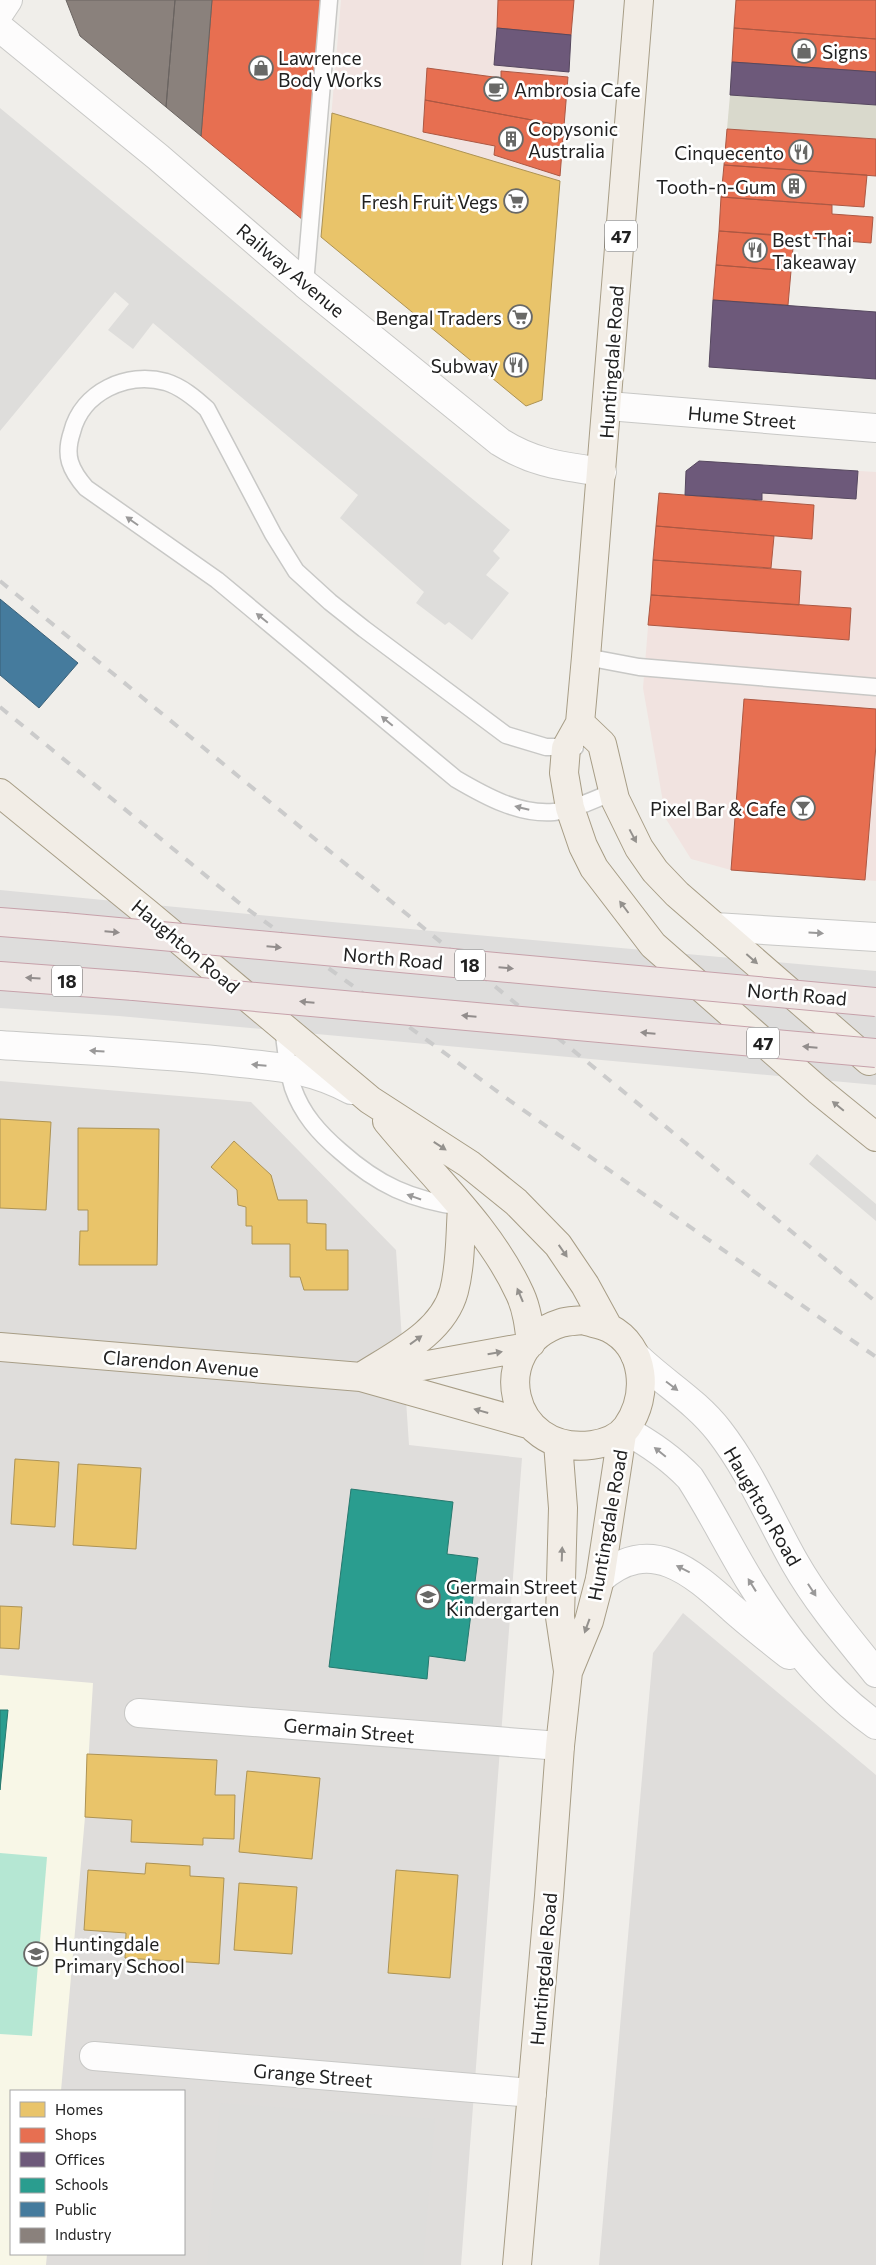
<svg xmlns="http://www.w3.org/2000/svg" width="876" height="2265" font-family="Commissioner,sans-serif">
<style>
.residential{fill:#dfdddb;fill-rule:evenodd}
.commercial{fill:#f1e3e0}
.education{fill:#f8f7e7}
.religious{fill:#dedddb}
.construction{fill:#d9d9cc}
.pitch{fill:#b5e7d3}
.pier{fill:#dedddc}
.homes{fill:#e9c46a;stroke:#ad9354}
.shops{fill:#e76f51;stroke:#ac5843}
.offices{fill:#6d597a;stroke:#56485f}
.schools{fill:#2a9d8f;stroke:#27786e}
.public{fill:#457b9d;stroke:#3a6078}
.industry{fill:#8a817c;stroke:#6a6461}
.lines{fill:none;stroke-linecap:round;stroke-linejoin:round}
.service-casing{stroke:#c8c8c6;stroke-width:19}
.minor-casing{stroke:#c8c8c6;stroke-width:30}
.tertiary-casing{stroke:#c8c8c6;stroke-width:30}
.primary-casing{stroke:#a79d86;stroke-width:30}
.trunk-casing{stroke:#c6a1aa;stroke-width:30}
.service{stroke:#fdfcfc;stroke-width:16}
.minor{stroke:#fdfcfc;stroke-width:28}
.tertiary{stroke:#fdfcfc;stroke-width:28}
.primary{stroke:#f2ede6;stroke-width:28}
.trunk{stroke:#eee6e4;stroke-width:28}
.rail{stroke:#cbcbcb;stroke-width:4;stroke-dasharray:10 10;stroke-linecap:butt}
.trunk-bridge-casing{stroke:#c6a1aa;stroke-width:30;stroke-linecap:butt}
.trunk-bridge{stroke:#eee6e4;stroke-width:28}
.oneway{fill:#9a9999}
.oneway2{fill:#94918d}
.oneway3{fill:#928d8c}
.labels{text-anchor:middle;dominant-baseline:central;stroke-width:5;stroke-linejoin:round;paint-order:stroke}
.shield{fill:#fff;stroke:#646464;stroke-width:1}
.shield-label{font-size:18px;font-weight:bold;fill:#212121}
.poi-label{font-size:19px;fill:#212121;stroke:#fff;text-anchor:start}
.street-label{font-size:19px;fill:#212121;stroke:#fff}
</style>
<rect width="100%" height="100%" fill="#f0eeea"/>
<path class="residential" d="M0,1081l251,21 145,148 13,195 113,13 -61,807h-461zM11,2091h173v163h-173z
M683,1613l193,162v490h-277l54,-612z"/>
<path class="commercial" d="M341,0h233l-32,400 -16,6 -205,-169z
M699,461l177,11v409l-145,-11 -40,-11 -25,-40 -23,-131 16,-195 26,2 1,-24z"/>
<path class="education" d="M0,1675l93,8 -8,134 -24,274h-50v163h36l-1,11h-46z"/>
<path class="religious" d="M0,108l510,422 -17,21 7,7 -14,17 23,18 -37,47 -23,-18 -4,3 -29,-22 8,-11 -84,-74 18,-23 -205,-172 -20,26 -25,-19 21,-26 -14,-12 -115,139z
M817,1154l59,50v17l-67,-57z
M220,2103l215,16 -12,146h-216z"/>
<path class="construction" d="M730,95l146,10v34l-149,-10z"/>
<path class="pitch" d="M0,1853l47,4 -15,179 -32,-2z"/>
<path class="pier" d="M0,890l332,32 544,49v114l-757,-69 -119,-8z"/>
<path class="homes" d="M332,113l228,68 -18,219 -16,6 -205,-169z
M0,1119l51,3 -5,88 -46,-2z
M78,1128l81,1 -2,136h-78l1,-34h8v-21h-10z
M234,1141l37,34 7,25h29v23l19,1v26h22v40h-44l-4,-13h-10v-33h-38v-18h-6v-19l-8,-2 -1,-15 -26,-23z
M15,1459l44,3 -4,65 -44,-3z
M78,1464l63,4 -5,81 -63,-4z
M0,1606l22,1 -3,42 -19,-1z
M87,1754l130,6 -2,35h20l-1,44 -31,-1v7l-72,-3 1,-22 -47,-3z
M247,1771l73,7 -8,81 -73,-7z
M146,1863l44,3v10l34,2 -5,86 -94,-6 1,-25 -42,-3 4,-60 57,4z
M396,1870l62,5 -8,103 -62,-5z
M239,1883l58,4 -5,67 -58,-4z"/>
<path class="shops" d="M212,0h110l-19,220 -102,-84z
M498,0h76l-3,35 -74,-7z
M736,0h140v39l-142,-11z
M734,28l142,11v33l-144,-10z
M427,68l74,10v-7l67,6 -4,49 -139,-26z
M425,100l139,26 -4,50 -66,-21 1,-9 -72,-14z
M727,129l149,10v37l-152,-11z
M724,165l143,10 -3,32 -143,-10z
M721,197l111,8v9l41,3 -2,26 -152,-12z
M719,231l75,5 -3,35 -75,-6z
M716,265l75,6 -3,34 -75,-5z
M659,493l155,12 -2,34 -156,-13z
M656,526l118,10 -3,32 -118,-8z
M653,560l148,11 -2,34 -148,-10z
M651,595l200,13 -2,32 -201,-15z
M744,699l132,10v36l-11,135 -134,-10z"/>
<path class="offices" d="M497,28l74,7 -2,37 -75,-7z
M732,62l144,10v33l-146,-10z
M713,300l163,12v67l-167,-12z
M699,461l159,10 -2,28 -94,-6v7l-77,-5 1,-24z"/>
<path class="schools" d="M351,1489l102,13 -6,52 31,4 -13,103 -36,-5 -2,23 -98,-12z
M0,1710h8l-8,80z"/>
<path class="public" d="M0,599l78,64 -39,45 -39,-33z"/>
<path class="industry" d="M66,0h109l-9,107 -86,-71z
M175,0h37l-11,136 -35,-29z"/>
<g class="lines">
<g class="service-casing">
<path id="service" d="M305,284l24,-284
M586,657l53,10 237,20
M575,747h-29l-40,-12 -142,-106 -34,-27 -34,-31 -23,-37 -66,-125c-12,-11 -25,-22 -41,-27 -39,-11 -84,10 -94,50 -3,9 -5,20 -2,30 3,10 9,18 16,26l131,92 239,199c29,17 63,36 98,33 20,-2 41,-13 59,-20
M283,1028c3,20 4,40 10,60 9,26 26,45 47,63 38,34 71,49 122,56"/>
</g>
<g class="minor-casing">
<path id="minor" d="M0,12l8,-12
M0,28l158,129 147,127 195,158c35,22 63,24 102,30
M608,406l268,22
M715,927l161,10
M0,1045c74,5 149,8 223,16 49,6 84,5 128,29
M139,1713l421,33
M94,2056l438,37"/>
</g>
<g class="tertiary-casing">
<path id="tertiary" d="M635,1355c27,27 60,45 84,76 31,40 51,88 76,132 23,40 52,74 81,110
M625,1430c24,13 46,28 65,48 22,34 40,71 61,105 33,54 74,106 125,142
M600,1579c51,-45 93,-6 133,30 18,16 37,31 56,46"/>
</g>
<g class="primary-casing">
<path id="primary" d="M639,0l-53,657 -6,66 -14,25 -2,25 6,35 13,38 11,22 59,77 165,145 58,47
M580,723l22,21 13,55 24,49 16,23 22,23 192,167
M0,793l147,120 223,187 99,64 47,38 42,43 27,40 23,42
M387,1121c46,56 103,107 133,173 7,15 9,32 11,49
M583,1320c8,3 18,4 26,8 37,19 40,67 18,99 -8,11 -21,16 -35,18 -84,11 -106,-98 -31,-122 6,-2 15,-2 22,-3z
M0,1347l361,30 167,47
M373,1375l154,-28
M361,1377c34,-22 82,-44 93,-86 7,-27 6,-57 8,-84
M558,1443l5,65 -3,109 8,54
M517,2265l32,-369 11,-150 8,-74 21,-51 11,-42 22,-145"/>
</g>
<g class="trunk-casing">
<path id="trunk" d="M0,922l64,5
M0,976l134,10"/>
</g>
<use href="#service" class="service"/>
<use href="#minor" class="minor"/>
<use href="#tertiary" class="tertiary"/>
<use href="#primary" class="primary"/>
<use href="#trunk" class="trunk"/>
<path class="rail" d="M0,581l641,525 235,196
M0,707l238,195 271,198 367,257"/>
<g class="trunk-bridge-casing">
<path id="trunk-bridge" d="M64,927l812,75
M134,986l742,67"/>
</g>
<use href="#trunk-bridge" class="trunk-bridge"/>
</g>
<defs><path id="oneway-solid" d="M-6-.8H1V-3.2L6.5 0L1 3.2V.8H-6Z" transform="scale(1.25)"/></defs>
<g class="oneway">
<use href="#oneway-solid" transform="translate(132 521) rotate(-145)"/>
<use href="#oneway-solid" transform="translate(262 618) rotate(-141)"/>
<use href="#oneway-solid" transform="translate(387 721) rotate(-140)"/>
<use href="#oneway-solid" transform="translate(522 808) rotate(-166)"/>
<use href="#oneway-solid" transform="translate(816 933) rotate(3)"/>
<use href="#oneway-solid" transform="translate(97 1051) rotate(-176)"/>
<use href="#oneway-solid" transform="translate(259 1065) rotate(-175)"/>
<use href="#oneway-solid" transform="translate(414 1197) rotate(-161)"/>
<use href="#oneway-solid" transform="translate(672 1386) rotate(37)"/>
<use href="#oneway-solid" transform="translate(660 1452) rotate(-141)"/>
<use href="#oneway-solid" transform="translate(683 1569) rotate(-153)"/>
<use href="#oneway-solid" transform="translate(752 1585) rotate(-122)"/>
<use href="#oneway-solid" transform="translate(812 1590) rotate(57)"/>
</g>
<g class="oneway2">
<use href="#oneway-solid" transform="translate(633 836) rotate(62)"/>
<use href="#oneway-solid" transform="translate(624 907) rotate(-127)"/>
<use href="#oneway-solid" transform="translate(752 959) rotate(41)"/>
<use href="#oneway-solid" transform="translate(838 1106) rotate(-141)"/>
<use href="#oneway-solid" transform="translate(440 1146) rotate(33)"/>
<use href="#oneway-solid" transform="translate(563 1251) rotate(55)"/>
<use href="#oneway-solid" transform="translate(520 1295) rotate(-113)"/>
<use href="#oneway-solid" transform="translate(416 1340) rotate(-36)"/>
<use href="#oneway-solid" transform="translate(495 1353) rotate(-10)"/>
<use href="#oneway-solid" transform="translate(481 1411) rotate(-164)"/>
<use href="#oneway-solid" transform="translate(562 1554) rotate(-88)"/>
<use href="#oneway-solid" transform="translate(587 1626) rotate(110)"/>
</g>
<g class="oneway3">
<use href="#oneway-solid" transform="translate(112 932) rotate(5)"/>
<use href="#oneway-solid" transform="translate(274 947) rotate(5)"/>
<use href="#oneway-solid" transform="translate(506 968) rotate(5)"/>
<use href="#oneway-solid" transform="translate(33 978) rotate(-176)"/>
<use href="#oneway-solid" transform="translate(307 1002) rotate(-175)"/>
<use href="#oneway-solid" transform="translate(469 1016) rotate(-175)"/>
<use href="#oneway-solid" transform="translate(648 1033) rotate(-175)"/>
<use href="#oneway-solid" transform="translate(810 1047) rotate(-175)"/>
</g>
<defs>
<g id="shop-ring" transform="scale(1.25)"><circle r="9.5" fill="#fff" stroke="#696967" stroke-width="1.5"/><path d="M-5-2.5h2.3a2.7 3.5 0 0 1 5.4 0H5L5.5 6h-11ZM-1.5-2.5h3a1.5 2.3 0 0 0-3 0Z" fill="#696967"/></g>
<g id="cafe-ring" transform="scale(1.25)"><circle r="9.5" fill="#fff" stroke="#696967" stroke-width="1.5"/><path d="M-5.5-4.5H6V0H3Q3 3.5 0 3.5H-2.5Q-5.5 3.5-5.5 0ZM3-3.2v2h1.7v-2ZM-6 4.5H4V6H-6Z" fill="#696967"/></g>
<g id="building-ring" transform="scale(1.25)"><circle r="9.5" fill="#fff" stroke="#696967" stroke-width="1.5"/><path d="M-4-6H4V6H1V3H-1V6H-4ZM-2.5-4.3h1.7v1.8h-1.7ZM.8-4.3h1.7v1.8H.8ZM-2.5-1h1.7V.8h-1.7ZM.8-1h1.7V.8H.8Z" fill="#696967"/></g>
<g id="restaurant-ring" transform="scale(1.25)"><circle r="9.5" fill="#fff" stroke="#696967" stroke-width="1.5"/><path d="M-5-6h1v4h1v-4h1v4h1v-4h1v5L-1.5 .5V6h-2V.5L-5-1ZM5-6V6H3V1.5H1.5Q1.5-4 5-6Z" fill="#696967"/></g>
<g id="supermarket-ring" transform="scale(1.25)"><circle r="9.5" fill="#fff" stroke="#696967" stroke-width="1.5"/><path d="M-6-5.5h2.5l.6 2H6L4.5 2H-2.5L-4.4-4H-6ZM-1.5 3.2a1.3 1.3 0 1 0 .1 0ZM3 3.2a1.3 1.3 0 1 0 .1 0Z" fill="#696967"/></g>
<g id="bar-ring" transform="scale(1.25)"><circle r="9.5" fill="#fff" stroke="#696967" stroke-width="1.5"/><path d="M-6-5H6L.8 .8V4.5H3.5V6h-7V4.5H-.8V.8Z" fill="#696967"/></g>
<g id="school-ring" transform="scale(1.25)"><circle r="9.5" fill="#fff" stroke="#696967" stroke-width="1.5"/><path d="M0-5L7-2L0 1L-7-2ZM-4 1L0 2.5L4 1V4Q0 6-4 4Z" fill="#696967"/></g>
</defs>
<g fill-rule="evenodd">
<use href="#shop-ring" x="804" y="51"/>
<use href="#shop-ring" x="261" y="68"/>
<use href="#cafe-ring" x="496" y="89"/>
<use href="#building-ring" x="511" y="139"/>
<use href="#restaurant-ring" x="801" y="152"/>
<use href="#building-ring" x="794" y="186"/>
<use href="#supermarket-ring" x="516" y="201"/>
<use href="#restaurant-ring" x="755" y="250"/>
<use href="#supermarket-ring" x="520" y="317"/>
<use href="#restaurant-ring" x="516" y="365"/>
<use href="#bar-ring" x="803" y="808"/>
<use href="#school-ring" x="428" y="1597"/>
<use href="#school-ring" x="36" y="1954"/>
</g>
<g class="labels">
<g class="shield">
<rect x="605" y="220.5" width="32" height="31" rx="4"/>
<rect x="455" y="949.5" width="30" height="31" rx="4"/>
<rect x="52" y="965.5" width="30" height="31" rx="4"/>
<rect x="747" y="1027.5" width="32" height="31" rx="4"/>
</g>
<g class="shield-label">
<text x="621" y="236">47</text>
<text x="470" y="965">18</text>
<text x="67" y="981">18</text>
<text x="763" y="1043">47</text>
</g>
<g class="poi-label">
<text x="822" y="51">Signs</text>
<text x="278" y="57">Lawrence<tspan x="278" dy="22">Body Works</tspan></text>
<text x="514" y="89">Ambrosia Cafe</text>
<text x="528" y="128">Copysonic<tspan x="528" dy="22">Australia</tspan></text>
<text x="784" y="152" text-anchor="end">Cinquecento</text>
<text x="776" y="186" text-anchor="end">Tooth-n-Gum</text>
<text x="498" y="201" text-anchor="end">Fresh Fruit Vegs</text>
<text x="772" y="239">Best Thai<tspan x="772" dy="22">Takeaway</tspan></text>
<text x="502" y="317" text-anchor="end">Bengal Traders</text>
<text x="498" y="365" text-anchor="end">Subway</text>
<text x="786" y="808" text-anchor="end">Pixel Bar &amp; Cafe</text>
<text x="446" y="1586">Germain Street<tspan x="446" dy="22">Kindergarten</tspan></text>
<text x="54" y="1943">Huntingdale<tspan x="54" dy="22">Primary School</tspan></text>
</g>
<g class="street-label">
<text transform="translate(291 270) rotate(40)">Railway Avenue</text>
<text transform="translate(611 362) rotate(-86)">Huntingdale Road</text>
<text transform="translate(742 417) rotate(5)">Hume Street</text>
<text transform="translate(186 946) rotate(40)">Haughton Road</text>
<text transform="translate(393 958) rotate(5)">North Road</text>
<text transform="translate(797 994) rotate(5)">North Road</text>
<text transform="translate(181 1363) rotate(5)">Clarendon Avenue</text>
<text transform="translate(763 1506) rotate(60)">Haughton Road</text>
<text transform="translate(607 1525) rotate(-80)">Huntingdale Road</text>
<text transform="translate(349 1730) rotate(5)">Germain Street</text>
<text transform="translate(543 1969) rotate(-85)">Huntingdale Road</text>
<text transform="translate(313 2075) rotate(5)">Grange Street</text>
</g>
</g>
<rect x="10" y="2090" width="175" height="165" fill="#ffffff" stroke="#a6a6a6"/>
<rect x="20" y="2102" width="25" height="15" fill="#e9c46a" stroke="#a6a6a6"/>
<text x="55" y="2115" font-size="15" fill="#212121">Homes</text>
<rect x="20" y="2128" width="25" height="15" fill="#e76f51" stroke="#a6a6a6"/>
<text x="55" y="2140" font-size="15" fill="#212121">Shops</text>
<rect x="20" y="2152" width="25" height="15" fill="#6d597a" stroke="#a6a6a6"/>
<text x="55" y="2165" font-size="15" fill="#212121">Offices</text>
<rect x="20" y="2178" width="25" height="15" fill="#2a9d8f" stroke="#a6a6a6"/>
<text x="55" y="2190" font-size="15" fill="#212121">Schools</text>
<rect x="20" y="2202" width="25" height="15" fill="#457b9d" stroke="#a6a6a6"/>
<text x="55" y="2215" font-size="15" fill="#212121">Public</text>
<rect x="20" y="2228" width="25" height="15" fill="#8a817c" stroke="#a6a6a6"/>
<text x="55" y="2240" font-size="15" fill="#212121">Industry</text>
</svg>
